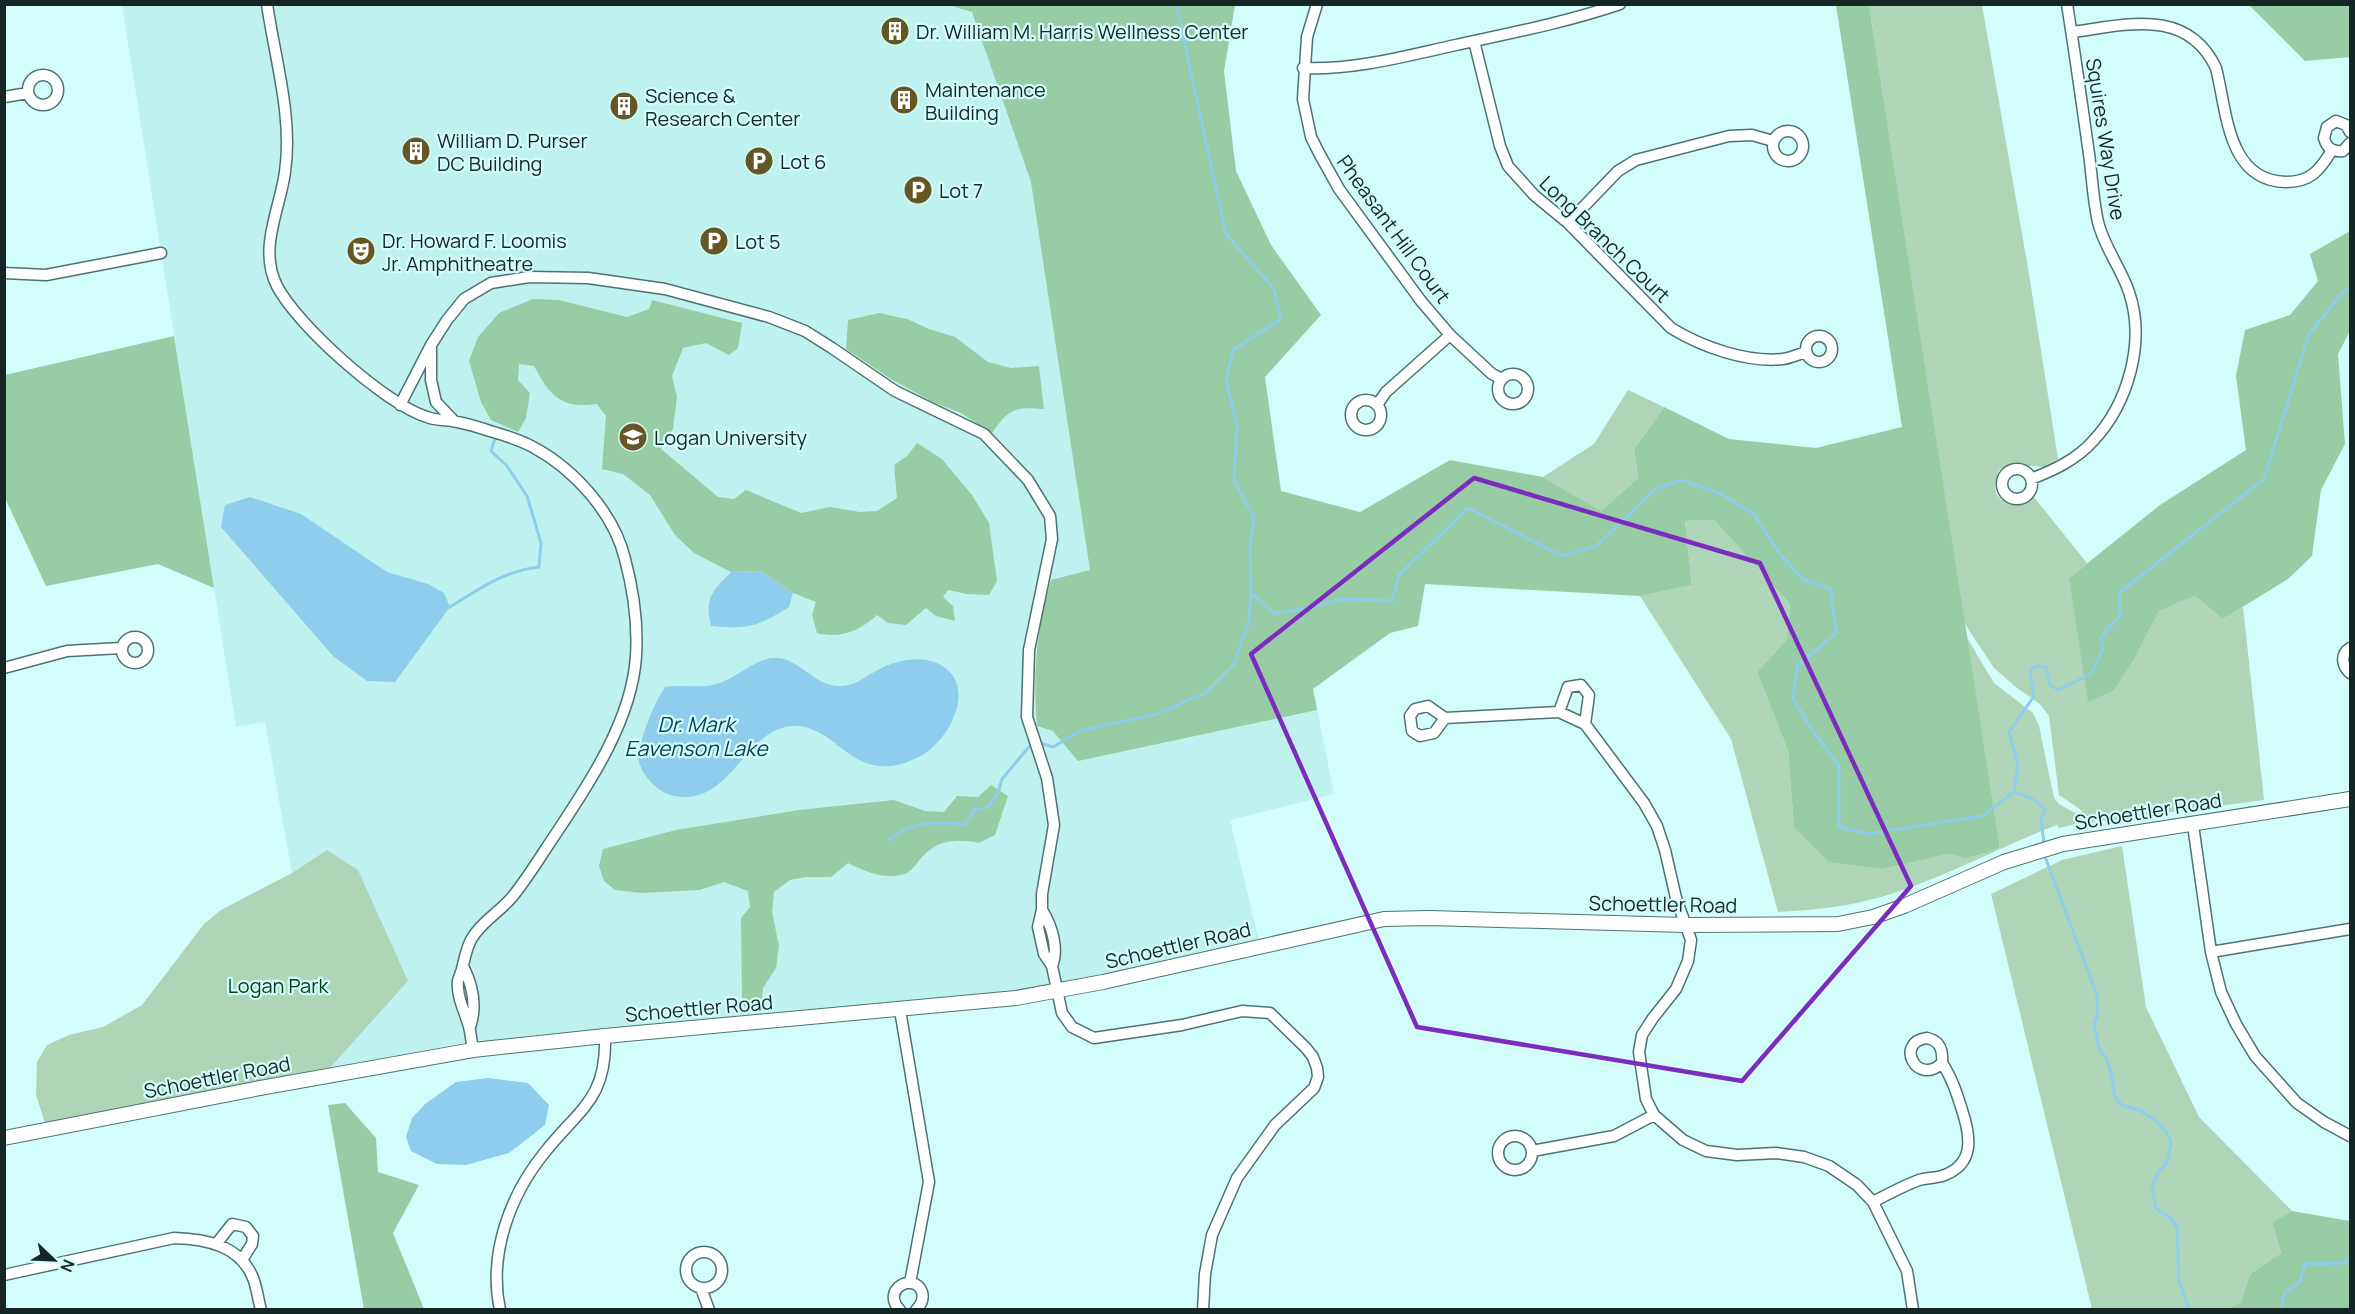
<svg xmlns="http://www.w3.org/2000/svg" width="2355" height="1314" font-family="Manrope,sans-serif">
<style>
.built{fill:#bff2ee}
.green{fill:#aed5b7}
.forest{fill:#98cca4}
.water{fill:#8fcded}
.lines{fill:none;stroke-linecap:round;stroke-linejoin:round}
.stream{stroke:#8fcded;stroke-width:3}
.minor-casing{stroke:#4d7370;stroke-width:13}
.tertiary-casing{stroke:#4d7370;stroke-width:16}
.minor{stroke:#fff;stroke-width:10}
.tertiary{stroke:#fff;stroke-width:14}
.marked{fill:none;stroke:#7b2cbf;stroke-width:4.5;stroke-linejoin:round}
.labels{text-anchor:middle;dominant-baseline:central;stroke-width:4.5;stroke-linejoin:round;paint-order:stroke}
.poi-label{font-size:20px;fill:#162625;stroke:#d3fdfa;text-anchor:start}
.street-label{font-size:20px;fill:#162625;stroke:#d3fdfa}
.park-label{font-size:20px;fill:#003f1b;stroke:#d3fdfa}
.water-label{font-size:21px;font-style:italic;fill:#0b4056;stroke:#d3fdfa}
</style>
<rect width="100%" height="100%" fill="#d3fdfa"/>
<path class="built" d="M122,5h882l279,534 51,255 -104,26 29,121 -190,43 -62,9 -507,46 -173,32v-221l-35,23 -27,-151 -29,5z"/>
<path class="green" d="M1869,5h113l46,263 30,191 -15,8 -32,-3 -12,6c-11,27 2,36 28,33l6,-7 54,67 -18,15 68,76 22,-43 36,-15 28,23 20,-12 21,193 -175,23 -8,-13 -22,-15 -10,-79 -9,-12 -23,-16 -23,-20 -29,-44z
M1628,390l36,17 -30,42 4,29 -37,33 -58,-34 51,-33z
M1714,520l76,84 -3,35 -30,33 31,79 6,76 89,42 66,-15 17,5 34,-11 -33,-210 27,45 39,30 6,13 15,72 5,6 20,11 2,3 -1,5 -21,5 -2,-3c-61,23 -126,60 -188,75 -30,8 -61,10 -91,12l-47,-173 -91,-143 52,-11 -7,-64z
M2122,846l24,161 53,110 93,94 -20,11 9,31 -31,21 -9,28 -12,7h-137l-101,-415 71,-34z
M327,850l31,20 50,111 -81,90 -282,52 -9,-28 1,-33 10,-17 22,-10 34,-8 39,-22 62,-81 17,-14 71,-37z"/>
<path class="forest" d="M948,5h287l-11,66 12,100 35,74 50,70 -56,62 16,114 79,21 90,-52 93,17 58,34 37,-33 -4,-29 30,-42 65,32 87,9 86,-21 -66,-422h33l131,843 -34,11 -17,-5 -66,15 -54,-7 -35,-35 -6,-76 -31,-79 30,-33 3,-35 -76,-84 -29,1 7,64 -52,11 -215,-12 -7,42 -28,7 -77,56 4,21 -239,51 -25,-30 -16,-5c-4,-53 -1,-95 14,-146l39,-10 -59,-388 -59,-170z
M2249,5h101v52l-45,4z
M2350,231v100l-12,23 7,90 -24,46 -9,66 -24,23 -65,40 -28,-23 -36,15 -22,43 -23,36 -26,12 -19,-124 91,-73 86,-55 -10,-74 9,-46 45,-15 28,-34 -8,-27z
M533,299l26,1 68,17 22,-8 3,-9 90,23 -4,25 -9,7 -23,-12 -23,5 -11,28 5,21 -4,32 -12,20 57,48 16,2 12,-9 55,23 29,-6 30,5 17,-1 20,-13 -3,-33 13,-9 10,-13 25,16 30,36 17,28 8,58 -8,14 -22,-1 -19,-4 -5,7 10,9 2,15 -19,-5 -10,-8 -20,17 -18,-2 -11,-8c-17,16 -37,24 -60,18l-5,-18 4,-13 -23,-9 -33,-22 -29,1 -37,-19 -19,-18 -25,-40 -27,-21 -21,-5 4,-53 -9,-12c-36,5 -47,-8 -63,-38l-15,-2 -1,16 12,13 -4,25 -8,14 -27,-12 -10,-18 -12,-41 9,-24 21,-24z
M879,313l28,6 22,10 26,8 33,25 23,6 28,-2 5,43c-29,-2 -35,-1 -52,24l-31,-20 -28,-11 -42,-23 -45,-30 2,-29z
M174,336l40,252 -56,-24 -112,22 -41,-88v-123z
M991,785l17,11 -13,39 -16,8c-21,-4 -40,-4 -56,13 -5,5 -10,14 -16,17 -20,8 -41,-1 -59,-10l-17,14h-25l-16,3 -16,12 -2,20 7,34 -3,22 -13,20 -2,18 -14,4 -5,-8 -1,-84 9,-11 -2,-16 -24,-9 -24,8 -59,3 -26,-3 -11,-9 -5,-15 4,-17 73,-19 123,-20 95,-10 31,11 19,1 13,-16 21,1z
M345,1103l31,35 2,34 41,13 -26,48 31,76h-60l-36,-204z
M2292,1211l58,10v88h-121l12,-7 9,-28 31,-21 -9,-31z"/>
<path class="water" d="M250,497l51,17 86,58 41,12 16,9 6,14 -55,75 -28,-1 -34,-25 -112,-129 4,-22z
M760,571l33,22 -4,14c-30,19 -42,23 -78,19 -7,-27 1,-35 20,-54z
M771,658c4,0 9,0 13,1 21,7 34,28 57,27 15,0 24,-10 37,-16 18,-10 42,-15 61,-6 39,20 12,73 -15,90 -10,6 -22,11 -34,12 -42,4 -56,-38 -93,-40 -49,-3 -63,74 -115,71 -17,-1 -27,-9 -37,-22 -6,-9 -9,-20 -5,-30 7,-21 13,-40 25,-58 17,-3 35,2 51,-3 21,-6 33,-21 55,-26z
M488,1078l40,5 21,22 -4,20 -36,28 -43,12 -29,-1 -26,-13 -5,-14 6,-19 13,-14 31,-22z"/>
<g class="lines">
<path class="stream" d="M1176,4l50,230 48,55 7,30 -48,31 -7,29 11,48 -3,54 20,36 -4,26 1,50 25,21 69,-15 47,2 7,-26 69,-67 94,48 34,-10 61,-58 25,-8 39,14 33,20 25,39 25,27 27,9 5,44 -38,32 -5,33 17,29 29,39v61l28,7 115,-18 32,-24c12,4 23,7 31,18l-4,9 3,25
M450,607c29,-18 54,-36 89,-40l2,-24 -14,-47 -20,-30 -16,-15 5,-16
M1040,743l13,4 29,-17 75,-16 48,-21 29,-29 15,-43 2,-28
M2014,792l4,-27 -9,-33 25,-36 -4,-23 2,-5 5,-2 9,1 4,18 8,5 34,-17 11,-26 -2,-10 19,-21v-24l144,-113 45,-145 33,-41 8,-5
M889,840c24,-20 47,-18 77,-16l8,-14 13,-2 11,-15 4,-14 31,-37
M2044,854l53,141v21l-3,8 6,28 6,5 5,15 4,26 7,7 19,6 14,9 10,10 6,12 -4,20 -8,9 -7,15 4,23 13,8 8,10 2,53 10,30
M2282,1310l2,-17 15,-10 6,-19 39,-1 6,-5"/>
<g class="minor-casing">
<path id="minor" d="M267,4c8,55 26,113 18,168 -5,37 -27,77 -8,114 20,39 108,118 150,131 8,3 17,3 25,4 13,2 26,6 38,10 14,4 30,9 43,16 41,22 81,66 92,112 8,30 13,66 11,97 -4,63 -45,125 -79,176 -15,22 -28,44 -44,64 -12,15 -31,25 -41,42 -6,10 -7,20 -10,31 -1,4 -3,8 -4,12 -2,17 9,34 12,50 1,6 2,13 3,19
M1317,4l-10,33 -4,62 8,38 8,16 20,36 82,112 29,34 42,39 10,5
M2072,32c54,-7 115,-25 144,36 11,43 11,113 70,114 25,0 34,-12 46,-32
M1474,41l26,105 8,20 26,29 34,28 103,105c31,19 76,35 112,31 8,-1 16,-5 23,-7
M1303,68c53,2 102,-12 153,-23 55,-12 111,-23 164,-41
M28 90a15 15 0 1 1 30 0a15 15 0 1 1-30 0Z
M4,97l24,-4
M1773 146a15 15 0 1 1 30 0a15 15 0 1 1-30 0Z
M2350,132l-4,-7 -10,-4 -9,6 -3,11c3,11 9,14 19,13l7,-8
M1568,223l50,-52 18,-11 93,-24 23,-1 21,6
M4,273l42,2 115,-22
M1806 349a13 13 0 1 1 26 0a13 13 0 1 1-26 0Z
M431,346v34l5,22 18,19
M1498 389a15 15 0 1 1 30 0a15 15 0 1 1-30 0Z
M1351 415a15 15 0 1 1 30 0a15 15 0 1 1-30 0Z
M400,405l31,-60 16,-25 17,-21 27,-16 38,-6 59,1 77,11 104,28 36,14 27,17 63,43 89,43 44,46 22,36 2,23 -23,111 -2,67 20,61 7,47 -12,69v16l-4,17 6,27 8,12 10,47 10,14 22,11 88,-13 60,-14 28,2 36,35 7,9 4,11 1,9 -4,11 -39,37 -38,53 -25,57 -7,39 -2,36
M1377,405l9,-13 64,-57
M2002 484a15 15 0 1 1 30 0a15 15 0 1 1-30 0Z
M2031,479c23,-9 45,-19 62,-38 35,-37 53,-99 36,-149 -8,-24 -25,-45 -31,-70 -5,-22 -6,-46 -9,-68 -7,-50 -14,-100 -22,-150
M122 650a13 13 0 1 1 26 0a13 13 0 1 1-26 0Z
M2350,648c-10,6 -8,18 0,25
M4,668l63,-17 54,-3
M1428,706l17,12 -11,15 -14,3 -8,-5 -2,-15 5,-7z
M1559,712l9,-25 13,-2 8,10 -4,29
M1445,718l114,-6 26,12 59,79 13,23 8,24 11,48 15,42 -3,21 -12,28 -23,29 -11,17 -3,17 7,47 8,16 29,25 23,11 31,4 39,-2 28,4 25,9 28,19 16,17 34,69 6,39
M2193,825l18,127 10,40 15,32 19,32 42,47 27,19 26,14
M1042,910c10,16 17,39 10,56
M2211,952l139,-23
M463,966c10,20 14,41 7,61
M900,1010l29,172 -19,101
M1927,1038c14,3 16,13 15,25 -25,24 -48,-21 -15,-25z
M1498 1153a17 17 0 1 1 34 0a17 17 0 1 1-34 0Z
M1532,1151l82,-15 40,-21
M1873,1202c15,-8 30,-16 46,-22 7,-2 16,-2 23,-4 33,-11 29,-39 20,-66 -5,-16 -10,-32 -20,-47
M217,1243l15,-19 14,3 7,9 -1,8 -10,16
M686 1270a18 18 0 1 1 36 0a18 18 0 1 1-36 0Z
M4,1275l170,-37c31,1 66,7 79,40 4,10 5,21 8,32
M701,1288l8,22
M500,1310c-12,-56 10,-115 45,-158 35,-44 62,-53 60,-116
M900,1310c-20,-20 14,-39 22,-18 2,7 -1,13 -6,18"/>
</g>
<g class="tertiary-casing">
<path id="tertiary" d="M4,1138l251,-49 218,-39 132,-14 411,-38 87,-16 281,-63 45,-1 256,7 153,-1 35,-7 31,-11 100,-44 59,-18 287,-45"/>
</g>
<use href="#minor" class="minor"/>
<use href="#tertiary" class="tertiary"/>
</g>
<path class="marked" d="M1474,478l286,85 151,323 -169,195 -325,-54 -166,-373z"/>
<defs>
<g id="building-disc" transform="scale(1.5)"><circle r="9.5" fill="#665623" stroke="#d3fdfa"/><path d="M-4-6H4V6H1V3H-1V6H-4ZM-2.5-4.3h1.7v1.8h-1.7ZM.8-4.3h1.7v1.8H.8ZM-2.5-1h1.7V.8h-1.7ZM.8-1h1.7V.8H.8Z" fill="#fff"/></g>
<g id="parking-disc" transform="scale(1.5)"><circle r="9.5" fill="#665623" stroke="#d3fdfa"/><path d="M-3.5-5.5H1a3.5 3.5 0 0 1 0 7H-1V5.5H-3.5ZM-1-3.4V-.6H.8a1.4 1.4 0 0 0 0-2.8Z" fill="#fff"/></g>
<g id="theatre-disc" transform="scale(1.5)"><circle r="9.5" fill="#665623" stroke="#d3fdfa"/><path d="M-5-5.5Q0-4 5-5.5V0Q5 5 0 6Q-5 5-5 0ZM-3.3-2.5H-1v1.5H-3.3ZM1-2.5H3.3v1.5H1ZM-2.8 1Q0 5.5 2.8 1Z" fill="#fff"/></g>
<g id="university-disc" transform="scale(1.5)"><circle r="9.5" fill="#665623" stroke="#d3fdfa"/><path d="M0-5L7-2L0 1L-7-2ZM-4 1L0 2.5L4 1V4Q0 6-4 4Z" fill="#fff"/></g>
</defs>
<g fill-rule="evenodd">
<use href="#building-disc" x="895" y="31"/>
<use href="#building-disc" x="904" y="100"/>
<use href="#building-disc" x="624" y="106"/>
<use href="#building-disc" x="416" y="151"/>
<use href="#parking-disc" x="759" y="161"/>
<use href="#parking-disc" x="918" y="190"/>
<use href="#parking-disc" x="714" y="241"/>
<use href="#theatre-disc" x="361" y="251"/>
<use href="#university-disc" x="633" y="437"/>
</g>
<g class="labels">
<g class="poi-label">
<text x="916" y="31">Dr. William M. Harris Wellness Center</text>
<text x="925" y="89">Maintenance<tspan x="925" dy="23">Building</tspan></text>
<text x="645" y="95">Science &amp;<tspan x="645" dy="23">Research Center</tspan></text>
<text x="437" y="140">William D. Purser<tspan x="437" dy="23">DC Building</tspan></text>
<text x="780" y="161">Lot 6</text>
<text x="939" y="190">Lot 7</text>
<text x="382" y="240">Dr. Howard F. Loomis<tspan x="382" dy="23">Jr. Amphitheatre</tspan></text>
<text x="735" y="241">Lot 5</text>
<text x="654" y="437">Logan University</text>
</g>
<g class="street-label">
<text transform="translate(2106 139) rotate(81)">Squires Way Drive</text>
<text transform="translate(1394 229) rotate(54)">Pheasant Hill Court</text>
<text transform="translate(1605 239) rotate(44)">Long Branch Court</text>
<text transform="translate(2148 811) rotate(-9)">Schoettler Road</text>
<text transform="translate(1663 904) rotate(1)">Schoettler Road</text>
<text transform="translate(1178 945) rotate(-13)">Schoettler Road</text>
<text transform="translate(699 1008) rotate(-5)">Schoettler Road</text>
<text transform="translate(217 1077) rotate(-11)">Schoettler Road</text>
</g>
<g class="park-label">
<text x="278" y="985">Logan Park</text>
</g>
<g class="water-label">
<text x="696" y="724">Dr. Mark<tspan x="696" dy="24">Eavenson Lake</tspan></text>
</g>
</g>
<rect width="2355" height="1314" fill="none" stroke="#162625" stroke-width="12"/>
<g transform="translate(54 1260) rotate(113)" stroke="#d3fdfa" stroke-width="4.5" paint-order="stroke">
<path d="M0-4.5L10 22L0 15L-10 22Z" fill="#162625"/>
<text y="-9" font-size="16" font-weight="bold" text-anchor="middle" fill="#162625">N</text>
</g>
</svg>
